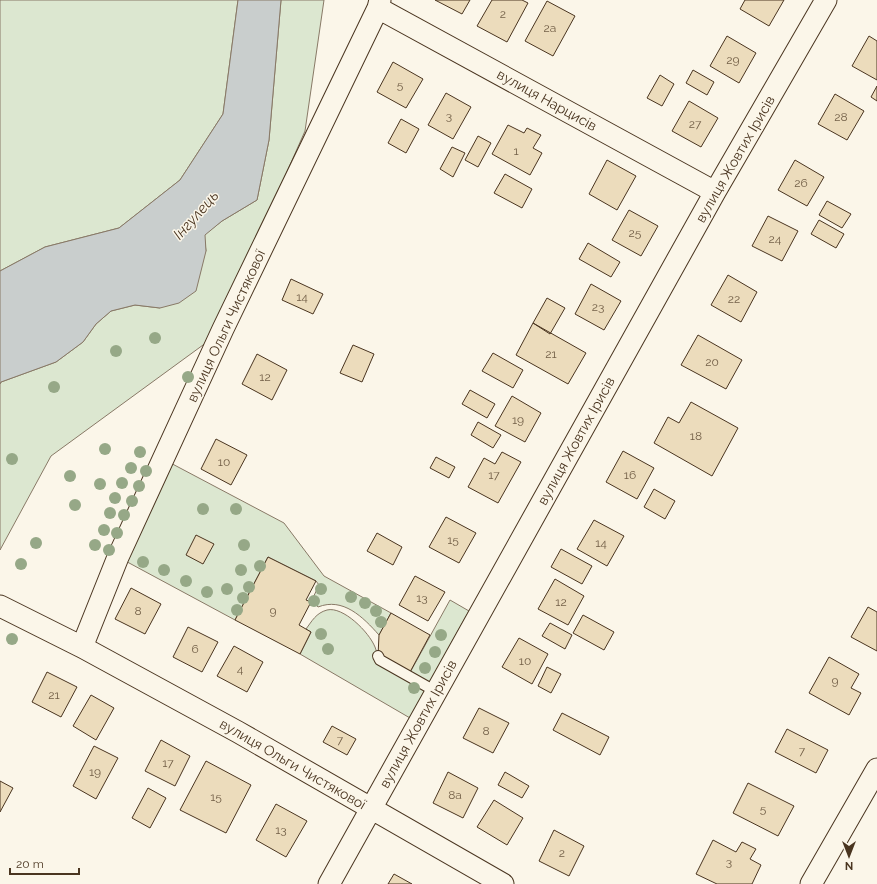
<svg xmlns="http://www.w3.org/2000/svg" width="877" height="884" font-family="Raleway,sans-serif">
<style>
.green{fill:#dce7d0;stroke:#887966}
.water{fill:#c9cecd;stroke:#887966}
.building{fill:#ecdcbc;stroke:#4a3520}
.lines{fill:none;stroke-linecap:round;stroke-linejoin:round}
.service-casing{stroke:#4a3520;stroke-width:12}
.minor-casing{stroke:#4a3520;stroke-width:23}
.service{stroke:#fbf6e9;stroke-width:10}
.minor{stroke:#fbf6e9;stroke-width:21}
.tree{fill:#96a887}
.labels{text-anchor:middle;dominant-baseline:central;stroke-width:3;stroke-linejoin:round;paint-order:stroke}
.number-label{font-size:12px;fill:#725f47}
.street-label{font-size:14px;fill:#4a3520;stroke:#fbf6e9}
.water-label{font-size:15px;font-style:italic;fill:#4a3520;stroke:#fbf6e9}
</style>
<rect width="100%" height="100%" fill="#fbf6e9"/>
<path class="green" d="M0,0h238l-15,114 -43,66 -61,48 -74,19 -45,24z
M281,0h43l-19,131 -91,206 -163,119 -51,94v-166l1,-2 55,-20 27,-20 13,-18 15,-13 24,-6 25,3 46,-57 -2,-16 18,-14 35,-21 12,-60z
M163,459l121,64 40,53 67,37 -12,22c-16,-18 -36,-38 -61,-28l-4,-5h-3l8,-17 -3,-4 -48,-24 -33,63 -117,-63z
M450,600l19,11 -59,107 -110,-64 11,-22 -5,-3c6,-8 10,-16 21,-19 16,-4 42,22 48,37 2,4 2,10 3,15l29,16z"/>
<path class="water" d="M238,0h43l-12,140 -12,60 -35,21 -17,14 1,16 -10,40 -17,12 -19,5 -25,-3 -24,6 -15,13 -13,18 -27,20 -55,20 -1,2v-113l45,-24 74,-19 61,-48 43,-66z"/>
<path class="building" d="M435,0h35l-8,14z
M492,0h30l6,3 -21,39 -30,-16z
M745,0h39l-15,26 -29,-17z
M547,1l28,15 -22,40 -28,-15z
M727,36l29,17 -17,30 -29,-17z
M869,36l8,5v39l-25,-14z
M393,62l30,17 -17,29 -29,-16z
M693,70l21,12 -7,13 -21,-12z
M660,75l14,9 -12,22 -15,-8z
M877,86v15l-6,-4z
M446,93l25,14 -18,32 -25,-14z
M835,94l29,17 -17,29 -29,-16z
M689,101l29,17 -17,29 -29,-16z
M401,119l18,10 -13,24 -18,-10z
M508,125l16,8 3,-5 14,7 -8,13 9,5 -12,22 -38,-21z
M478,136l13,7 -13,24 -13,-7z
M452,147l13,6 -12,24 -13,-8z
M607,160l29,16 -19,34 -28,-16z
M795,160l29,17 -17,29 -29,-16z
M505,174l27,15 -10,19 -28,-15z
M827,201l24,13 -9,14 -23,-13z
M629,210l29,16 -17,30 -29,-16z
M768,216l30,15 -16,30 -30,-15z
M819,220l25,14 -8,14 -25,-14z
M588,243l32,19 -9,15 -32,-18z
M728,275l29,17 -16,30 -30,-17z
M291,279l32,15 -10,20 -31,-14z
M591,284l30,17 -17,29 -29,-16z
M547,298l18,10 -15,26 -17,-11z
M533,323l53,30 -18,31 -52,-29z
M698,335l44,25 -16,29 -45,-24z
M353,345l21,9 -12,28 -22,-9z
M493,353l30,17 -10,18 -31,-17z
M257,354l30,16 -15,30 -30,-16z
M470,390l25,14 -8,14 -25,-14z
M512,396l29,17 -16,29 -30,-16z
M691,402l47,26 -26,48 -58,-33 14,-26 11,6z
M478,422l23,13 -8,13 -22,-13z
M216,439l31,16 -16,30 -30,-16z
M623,451l31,17 -17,31 -31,-17z
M502,452l19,10 -23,41 -30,-16 16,-29 11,6z
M436,457l19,10 -6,11 -19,-10z
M654,489l21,12 -10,18 -21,-12z
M446,517l30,16 -17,30 -30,-16z
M594,520l30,16 -17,30 -30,-17z
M377,533l25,14 -9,18 -26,-14z
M196,535l18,9 -11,20 -17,-9z
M561,549l31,17 -10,18 -31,-17z
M268,557l48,24 -10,19 5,2 -12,23 12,7 -11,22 -65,-34z
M415,576l30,16 -17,29 -29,-16z
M555,579l29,17 -16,29 -30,-16z
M131,588l30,16 -16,30 -30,-15z
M868,607l9,5v39l-26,-14z
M391,613l39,22 -20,37 -32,-16 1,-21z
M583,615l31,17 -10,18 -31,-17z
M550,623l22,12 -7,14 -23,-13z
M188,627l30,15 -16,30 -29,-15z
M519,638l29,16 -16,30 -30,-17z
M234,646l29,16 -16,30 -30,-16z
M829,657l30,17 -8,14 10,5 -12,22 -40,-22z
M547,667l14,7 -10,19 -13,-7z
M47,672l30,15 -16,30 -29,-15z
M91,695l23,13 -18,32 -23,-14z
M479,708l30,15 -16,30 -30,-15z
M562,713l47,24 -9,18 -47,-25z
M332,726l24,13 -9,16 -24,-13z
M787,729l41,21 -12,23 -41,-21z
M161,740l29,16 -15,30 -30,-15z
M94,746l24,12 -22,41 -23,-13z
M206,761l45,24 -25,48 -46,-23z
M448,772l30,16 -15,30 -30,-15z
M505,772l24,14 -7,12 -24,-13z
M0,781l13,7 -13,24z
M748,783l46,23 -16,30 -45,-23z
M148,788l18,10 -16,30 -18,-10z
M494,800l29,18 -16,27 -30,-18z
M276,804l31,17 -21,36 -30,-17z
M554,830l30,16 -15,30 -30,-15z
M713,840l23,12 6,-10 14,7 -6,10 11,6 -9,19h-35l-21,-10z
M394,874l18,10h-24z"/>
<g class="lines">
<g class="service-casing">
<path id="service" d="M378,656l2,4 55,31"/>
</g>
<g class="minor-casing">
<path id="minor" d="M378,8l337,184
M0,606l82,41 156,85 265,152
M82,647l36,-90 105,-228 155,-321 2,-8
M329,884l386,-692 111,-192
M811,884l66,-115"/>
</g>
<use href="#service" class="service"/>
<use href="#minor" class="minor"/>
</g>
<g class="tree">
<circle cx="155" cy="338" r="6"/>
<circle cx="116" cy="351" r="6"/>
<circle cx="188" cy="377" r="6"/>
<circle cx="54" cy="387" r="6"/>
<circle cx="105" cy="449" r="6"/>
<circle cx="140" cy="452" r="6"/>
<circle cx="12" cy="459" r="6"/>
<circle cx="131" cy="468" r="6"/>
<circle cx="146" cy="471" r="6"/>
<circle cx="70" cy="476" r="6"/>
<circle cx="122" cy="483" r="6"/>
<circle cx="100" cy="484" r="6"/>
<circle cx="139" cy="486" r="6"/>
<circle cx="115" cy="498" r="6"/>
<circle cx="132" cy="501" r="6"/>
<circle cx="75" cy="505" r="6"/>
<circle cx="203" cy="509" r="6"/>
<circle cx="236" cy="509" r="6"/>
<circle cx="110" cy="513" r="6"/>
<circle cx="124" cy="515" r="6"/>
<circle cx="104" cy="530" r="6"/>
<circle cx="117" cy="533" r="6"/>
<circle cx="36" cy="543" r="6"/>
<circle cx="95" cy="545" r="6"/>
<circle cx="244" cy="545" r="6"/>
<circle cx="109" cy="550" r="6"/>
<circle cx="143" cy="562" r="6"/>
<circle cx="21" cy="564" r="6"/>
<circle cx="260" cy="566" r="6"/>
<circle cx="164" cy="570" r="6"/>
<circle cx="241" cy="570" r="6"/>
<circle cx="186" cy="581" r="6"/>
<circle cx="249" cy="587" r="6"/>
<circle cx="227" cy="589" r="6"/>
<circle cx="321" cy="589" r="6"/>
<circle cx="207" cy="592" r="6"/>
<circle cx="351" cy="597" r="6"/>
<circle cx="243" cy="598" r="6"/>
<circle cx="314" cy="601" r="6"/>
<circle cx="365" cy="603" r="6"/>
<circle cx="237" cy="610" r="6"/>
<circle cx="376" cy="611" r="6"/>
<circle cx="381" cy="622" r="6"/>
<circle cx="321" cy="634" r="6"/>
<circle cx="441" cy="635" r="6"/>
<circle cx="12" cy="639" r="6"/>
<circle cx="328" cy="649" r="6"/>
<circle cx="435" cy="652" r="6"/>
<circle cx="425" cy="668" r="6"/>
<circle cx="414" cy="688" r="6"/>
</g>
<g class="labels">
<g class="number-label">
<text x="503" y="14">2</text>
<text x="550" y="28">2а</text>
<text x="733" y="60">29</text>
<text x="400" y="85">5</text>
<text x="449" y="116">3</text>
<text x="841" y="117">28</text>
<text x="695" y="124">27</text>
<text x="516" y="151">1</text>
<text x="801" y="183">26</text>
<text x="635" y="233">25</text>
<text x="775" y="239">24</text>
<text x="302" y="297">14</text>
<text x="734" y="299">22</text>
<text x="598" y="307">23</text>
<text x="551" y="354">21</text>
<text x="712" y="362">20</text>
<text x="265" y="377">12</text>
<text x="518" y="420">19</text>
<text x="696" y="436">18</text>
<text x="224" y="462">10</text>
<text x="494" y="475">17</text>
<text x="630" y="475">16</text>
<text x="453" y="540">15</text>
<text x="601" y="543">14</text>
<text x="422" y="598">13</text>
<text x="561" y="602">12</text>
<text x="138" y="611">8</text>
<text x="273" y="611">9</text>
<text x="195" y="649">6</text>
<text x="525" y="661">10</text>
<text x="240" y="669">4</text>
<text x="835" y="681">9</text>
<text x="54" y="695">21</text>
<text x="486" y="731">8</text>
<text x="340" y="740">7</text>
<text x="802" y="751">7</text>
<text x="168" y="763">17</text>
<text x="95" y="772">19</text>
<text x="455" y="795">8а</text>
<text x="216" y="797">15</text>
<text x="763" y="809">5</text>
<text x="281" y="830">13</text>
<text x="562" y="853">2</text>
<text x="729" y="862">3</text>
</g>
<g class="street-label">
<text transform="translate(547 100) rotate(29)">вулиця Нарцисів</text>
<text transform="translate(735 159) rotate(-60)">вулиця Жовтих Ірисів</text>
<text transform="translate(226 326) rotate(-65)">вулиця Ольги Чистякової</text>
<text transform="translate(576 441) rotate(-61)">вулиця Жовтих Ірисів</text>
<text transform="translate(418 724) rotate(-61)">вулиця Жовтих Ірисів</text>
<text transform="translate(293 764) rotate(30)">вулиця Ольги Чистякової</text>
</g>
<g class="water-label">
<text transform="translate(196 215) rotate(-48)">Інгулець</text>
</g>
</g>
<g transform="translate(849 856) rotate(180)" stroke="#fbf6e9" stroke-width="3" paint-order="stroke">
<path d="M0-3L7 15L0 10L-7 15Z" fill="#4a3520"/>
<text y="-6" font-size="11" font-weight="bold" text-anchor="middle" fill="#4a3520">N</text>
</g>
<path d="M10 868v6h69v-6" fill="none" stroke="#4a3520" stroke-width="2"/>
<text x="16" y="868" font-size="12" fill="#4a3520" stroke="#fbf6e9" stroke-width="3" paint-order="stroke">20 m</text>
</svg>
